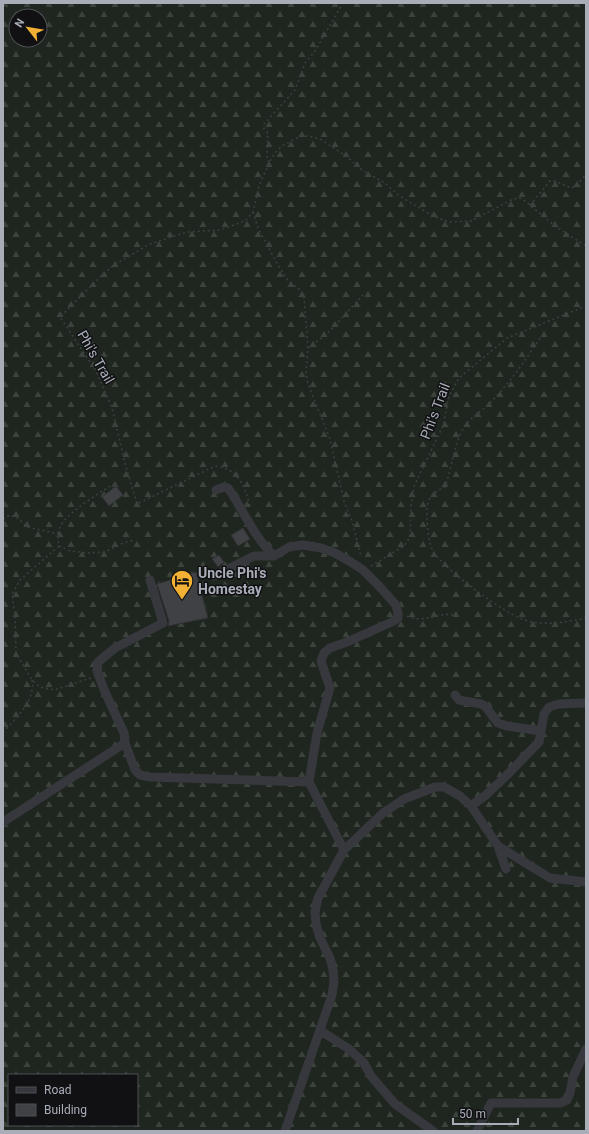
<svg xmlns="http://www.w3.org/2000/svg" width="589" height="1134" font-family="Roboto,sans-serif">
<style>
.forest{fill:url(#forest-firs);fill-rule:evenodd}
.building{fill:#404145;stroke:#303034}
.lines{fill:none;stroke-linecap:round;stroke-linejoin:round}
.path{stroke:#3d3f44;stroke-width:1.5;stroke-dasharray:2 3;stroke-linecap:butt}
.street{stroke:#37383d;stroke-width:9}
.labels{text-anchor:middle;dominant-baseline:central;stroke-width:3;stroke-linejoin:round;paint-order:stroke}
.street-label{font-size:14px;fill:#a8adb8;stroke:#111113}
.poi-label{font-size:14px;font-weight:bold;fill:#a8adb8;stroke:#111113;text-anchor:start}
</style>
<defs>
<pattern id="forest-firs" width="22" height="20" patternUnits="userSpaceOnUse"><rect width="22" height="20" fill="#1e261f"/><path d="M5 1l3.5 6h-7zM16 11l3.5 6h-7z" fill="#3c433d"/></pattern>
</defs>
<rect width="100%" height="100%" fill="#161618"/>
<path class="forest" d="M3,3h583v1128h-583zM16,16h24v24h-24zM9,1075h128v50h-128z"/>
<path class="building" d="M116,486l7,9 -14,11 -7,-9z
M243,528l7,11 -12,7 -7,-11z
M219,555l5,7 -6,5 -6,-8z
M196,572l12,46 -40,8 1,-5 -12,-37z"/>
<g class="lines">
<path class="path" d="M269,162l-2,-2 1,-27 -4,-4v-5l31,-34 10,-27 10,-12 28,-48
M530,205l20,-24h5l16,7 5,-2 10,-12
M253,212l5,16 20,37 11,17 10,7 5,8 4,51 -2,24 2,12 22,55 14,62 8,20 9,36
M540,338c-15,23 -30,44 -48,63 -9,10 -23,16 -29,28 -10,18 -11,39 -18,58 -16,7 -19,14 -18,31 0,8 2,26 6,33 10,18 70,61 89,68 20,8 44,3 64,-1
M308,348l20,-15 35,-38
M250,506c-6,-21 -11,-37 -35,-40l-78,38 -11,-37 -14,-59 -16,-37 -36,-54 41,-41 13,-11 36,-21 37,-12 33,-2 25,-9 8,-9 6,-26 11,-25 5,-8 7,-7 17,-9 9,-1 12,3 26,17 16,14 23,13 13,12 35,21 16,6 22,-1 42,-22 7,-1 5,3 30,25 31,20
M3,519l7,-4 9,4 8,8 32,7
M59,546l11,5 18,2 17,-1 18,-9 11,-3
M371,566l33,-20 6,-9 1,-30 3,-21 29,-60 6,-30 10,-18 48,-40 79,-32
M407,616c12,6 23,1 35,-1 5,-1 11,0 17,1
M91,678l-37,12 -14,-3 -8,-7 -16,-27 -1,-38 -3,-21 8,-14 39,-34c-1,-7 -2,-13 1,-19 8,-16 40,-34 55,-44
M3,732c13,-13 33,-33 29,-52"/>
<path class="street" d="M216,490l8,-3 4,1c16,23 26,49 46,68
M214,576l40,-20h20l15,-9 14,-2 18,3 14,5 16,9 12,8 15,15 18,20 2,8v5l-4,3 -47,21 -17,6 -6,5 -3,8 9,27 -13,45 -8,49
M150,580l13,43 -48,25 -17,14 -1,9 8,21 19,41 1,10 10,27 5,5 10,2 159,5 35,68
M455,695l4,5 22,4 4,2 13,17 9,3 34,5
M471,806l15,-11 19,-18 34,-35 5,-28 5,-7 10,-3 27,-1
M3,822l122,-79
M498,846l52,32 36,4
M321,1031l28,18 15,14 7,13 24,28 38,27
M285,1131l47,-136 2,-13 -1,-12 -3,-12 -10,-20 -4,-14 -1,-12 3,-14 26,-48 39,-37 21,-14 31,-12h9l16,9 11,10 27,40 8,23
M477,1131l14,-28h69l7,-3 3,-7 3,-16 13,-28"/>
</g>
<defs>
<g id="hotel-pin" transform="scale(1.15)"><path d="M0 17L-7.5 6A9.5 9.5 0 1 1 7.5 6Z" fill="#f2b134" stroke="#111113"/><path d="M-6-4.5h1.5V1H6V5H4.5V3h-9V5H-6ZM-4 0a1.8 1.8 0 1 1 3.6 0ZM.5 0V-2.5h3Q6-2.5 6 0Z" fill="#111"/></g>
</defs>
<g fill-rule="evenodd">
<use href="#hotel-pin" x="182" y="581"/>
</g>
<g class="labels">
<g class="street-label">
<text transform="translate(96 357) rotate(60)">Phi's Trail</text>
<text transform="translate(435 411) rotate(-69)">Phi's Trail</text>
</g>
<g class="poi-label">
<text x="198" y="573">Uncle Phi's<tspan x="198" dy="16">Homestay</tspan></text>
</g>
</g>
<rect width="589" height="1134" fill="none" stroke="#a8adb8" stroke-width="8"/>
<rect x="8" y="1074" width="130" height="52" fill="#111113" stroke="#4d4f55"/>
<rect x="16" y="1087" width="20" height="6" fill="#37383d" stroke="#4d4f55"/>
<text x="44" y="1094" font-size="12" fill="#a8adb8">Road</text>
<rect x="16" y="1104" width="20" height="12" fill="#404145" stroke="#4d4f55"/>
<text x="44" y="1114" font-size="12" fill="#a8adb8">Building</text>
<g transform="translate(28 28) rotate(301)"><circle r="19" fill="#111113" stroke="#4d4f55"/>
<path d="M0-3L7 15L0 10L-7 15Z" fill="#f2b134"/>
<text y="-6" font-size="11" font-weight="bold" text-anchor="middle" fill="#a8adb8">N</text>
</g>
<path d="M453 1118v6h65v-6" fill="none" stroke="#a8adb8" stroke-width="2"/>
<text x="459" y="1118" font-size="12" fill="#a8adb8" stroke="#111113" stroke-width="3" paint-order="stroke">50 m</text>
</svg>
